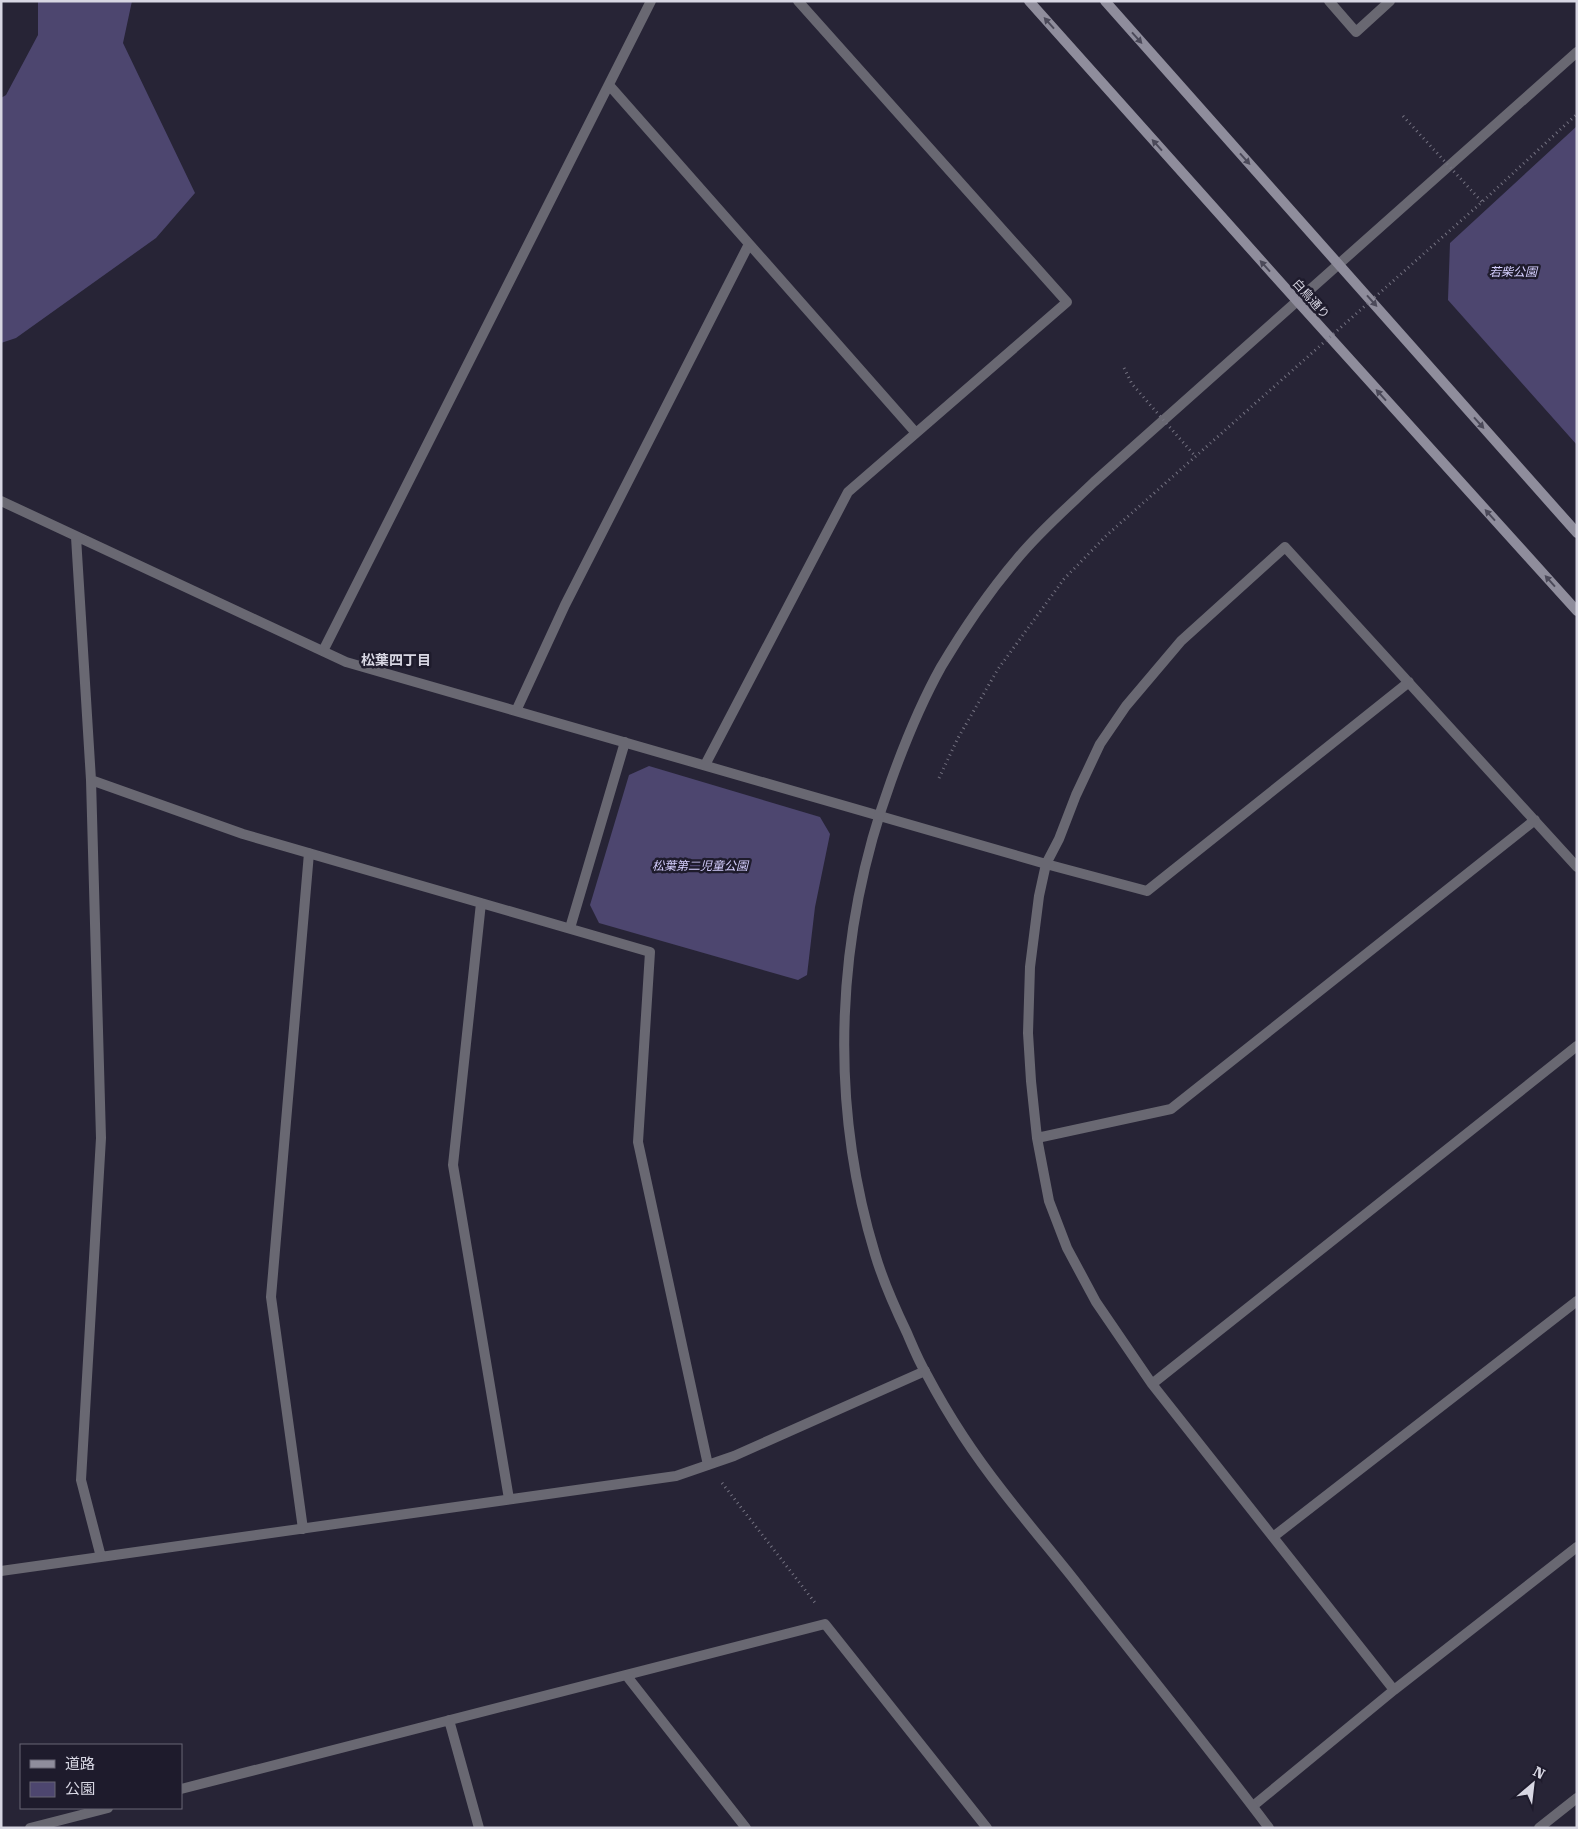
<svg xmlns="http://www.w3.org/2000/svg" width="1578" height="1829" font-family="'Roboto Serif','Noto Sans JP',serif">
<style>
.green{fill:#4d466f}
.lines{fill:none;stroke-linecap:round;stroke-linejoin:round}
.path{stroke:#757382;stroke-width:3;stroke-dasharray:1 4;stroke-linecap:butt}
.minor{stroke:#696872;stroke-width:10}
.tertiary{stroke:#696872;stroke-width:10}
.secondary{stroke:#8f8d9c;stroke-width:10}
.path-bridge{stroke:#757382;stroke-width:3;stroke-dasharray:1 4;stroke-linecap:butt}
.oneway{fill:#4b4959}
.labels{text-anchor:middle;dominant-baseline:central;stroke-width:5;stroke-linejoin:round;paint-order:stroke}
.park-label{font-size:12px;font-style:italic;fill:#d4cefd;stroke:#1e1b2c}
.street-label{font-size:12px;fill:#d8d7e3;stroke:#1e1b2c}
.neighbourhood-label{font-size:14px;font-weight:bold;fill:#d8d7e3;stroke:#1e1b2c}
</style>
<rect width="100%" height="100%" fill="#272436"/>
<path class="green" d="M38,1h94l-9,42 72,150 -39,45 -140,100 -15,5v-245l5,-3 32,-60z
M1577,126v319l-129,-145 2,-57z
M649,766l171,51 10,17 -15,73 -8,68 -9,5 -199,-57 -9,-18 39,-130z"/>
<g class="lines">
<path class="path" d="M722,1483l94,121"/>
<path class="minor" d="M1329,1l27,31 34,-31
M609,85l307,348
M1,501l345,161 700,202 101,27 262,-209
M76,537l15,243 10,358 -20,342 20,77
M323,651l328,-650
M516,711l49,-106 184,-361
M705,765l143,-273 219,-190 -269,-301
M91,780l152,54 407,118 -12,190 70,323
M481,903l-28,262 56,334
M570,928l55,-186
M1037,1138l134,-29 364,-289
M1152,1384l425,-338
M303,1529l-32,-232 38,-444
M1273,1537l304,-236
M1,1571l675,-95 58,-20 191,-85
M626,1675l120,153
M1394,1690l-242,-306 -56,-82 -29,-54 -18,-47 -12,-63 -6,-57 -3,-48 2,-66 9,-71 7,-32 13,-25 17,-44 24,-51 26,-38 55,-65 104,-94 292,320
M449,1720l30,108
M181,1789l644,-165 162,204
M1253,1806l141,-116 183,-143
M30,1828l78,-20
M1539,1828l38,-30"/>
<path class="tertiary" d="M1269,1828c-64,-85 -131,-167 -197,-251 -37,-46 -77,-92 -109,-141 -13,-20 -25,-40 -36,-61 -8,-13 -14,-28 -20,-42 -12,-25 -24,-52 -32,-79 -47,-155 -39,-322 16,-473 14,-39 30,-78 50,-114 22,-37 48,-75 76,-108 23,-28 51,-52 77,-77l483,-430"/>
<path class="secondary" d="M1029,1l269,301 279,309
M1105,1l472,532"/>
<path class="path-bridge" d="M1403,116l79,86
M1124,368l8,16 63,72
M939,778l19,-40 40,-69 66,-90 43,-44 375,-333 95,-88"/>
</g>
<defs><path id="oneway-solid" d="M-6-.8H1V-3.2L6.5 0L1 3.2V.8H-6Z" transform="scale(1.25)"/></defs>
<g class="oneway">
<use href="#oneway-solid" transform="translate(1049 23) rotate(-132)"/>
<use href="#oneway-solid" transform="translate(1137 38) rotate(48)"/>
<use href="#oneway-solid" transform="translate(1157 145) rotate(-132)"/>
<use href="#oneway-solid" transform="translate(1245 159) rotate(48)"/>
<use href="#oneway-solid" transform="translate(1265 266) rotate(-132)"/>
<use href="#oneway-solid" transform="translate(1372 301) rotate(48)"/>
<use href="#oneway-solid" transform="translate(1381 395) rotate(-132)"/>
<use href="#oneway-solid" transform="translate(1479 423) rotate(48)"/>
<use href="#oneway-solid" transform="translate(1490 515) rotate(-132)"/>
<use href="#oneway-solid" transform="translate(1550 581) rotate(-132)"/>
</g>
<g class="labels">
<g class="park-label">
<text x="1513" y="272">若柴公園</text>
<text x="700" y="866">松葉第二児童公園</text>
</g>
<g class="street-label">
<text transform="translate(1311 299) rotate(48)">白鳥通り</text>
</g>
<g class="neighbourhood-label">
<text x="396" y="660">松葉四丁目</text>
</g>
</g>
<rect width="1578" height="1829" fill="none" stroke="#d8d7e3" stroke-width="5"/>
<rect x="20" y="1744" width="162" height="65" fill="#1e1b2c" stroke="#686675"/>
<rect x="30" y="1760" width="25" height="8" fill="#8f8d9c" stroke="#686675"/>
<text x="65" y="1769" font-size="15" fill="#d8d7e3">道路</text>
<rect x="30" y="1782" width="25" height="15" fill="#4d466f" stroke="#686675"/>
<text x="65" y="1794" font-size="15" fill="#d8d7e3">公園</text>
<g transform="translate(1533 1784) rotate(28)" stroke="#1e1b2c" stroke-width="4" paint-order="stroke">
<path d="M0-4L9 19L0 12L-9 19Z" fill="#d8d7e3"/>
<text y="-8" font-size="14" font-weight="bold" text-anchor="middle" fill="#d8d7e3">N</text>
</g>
</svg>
